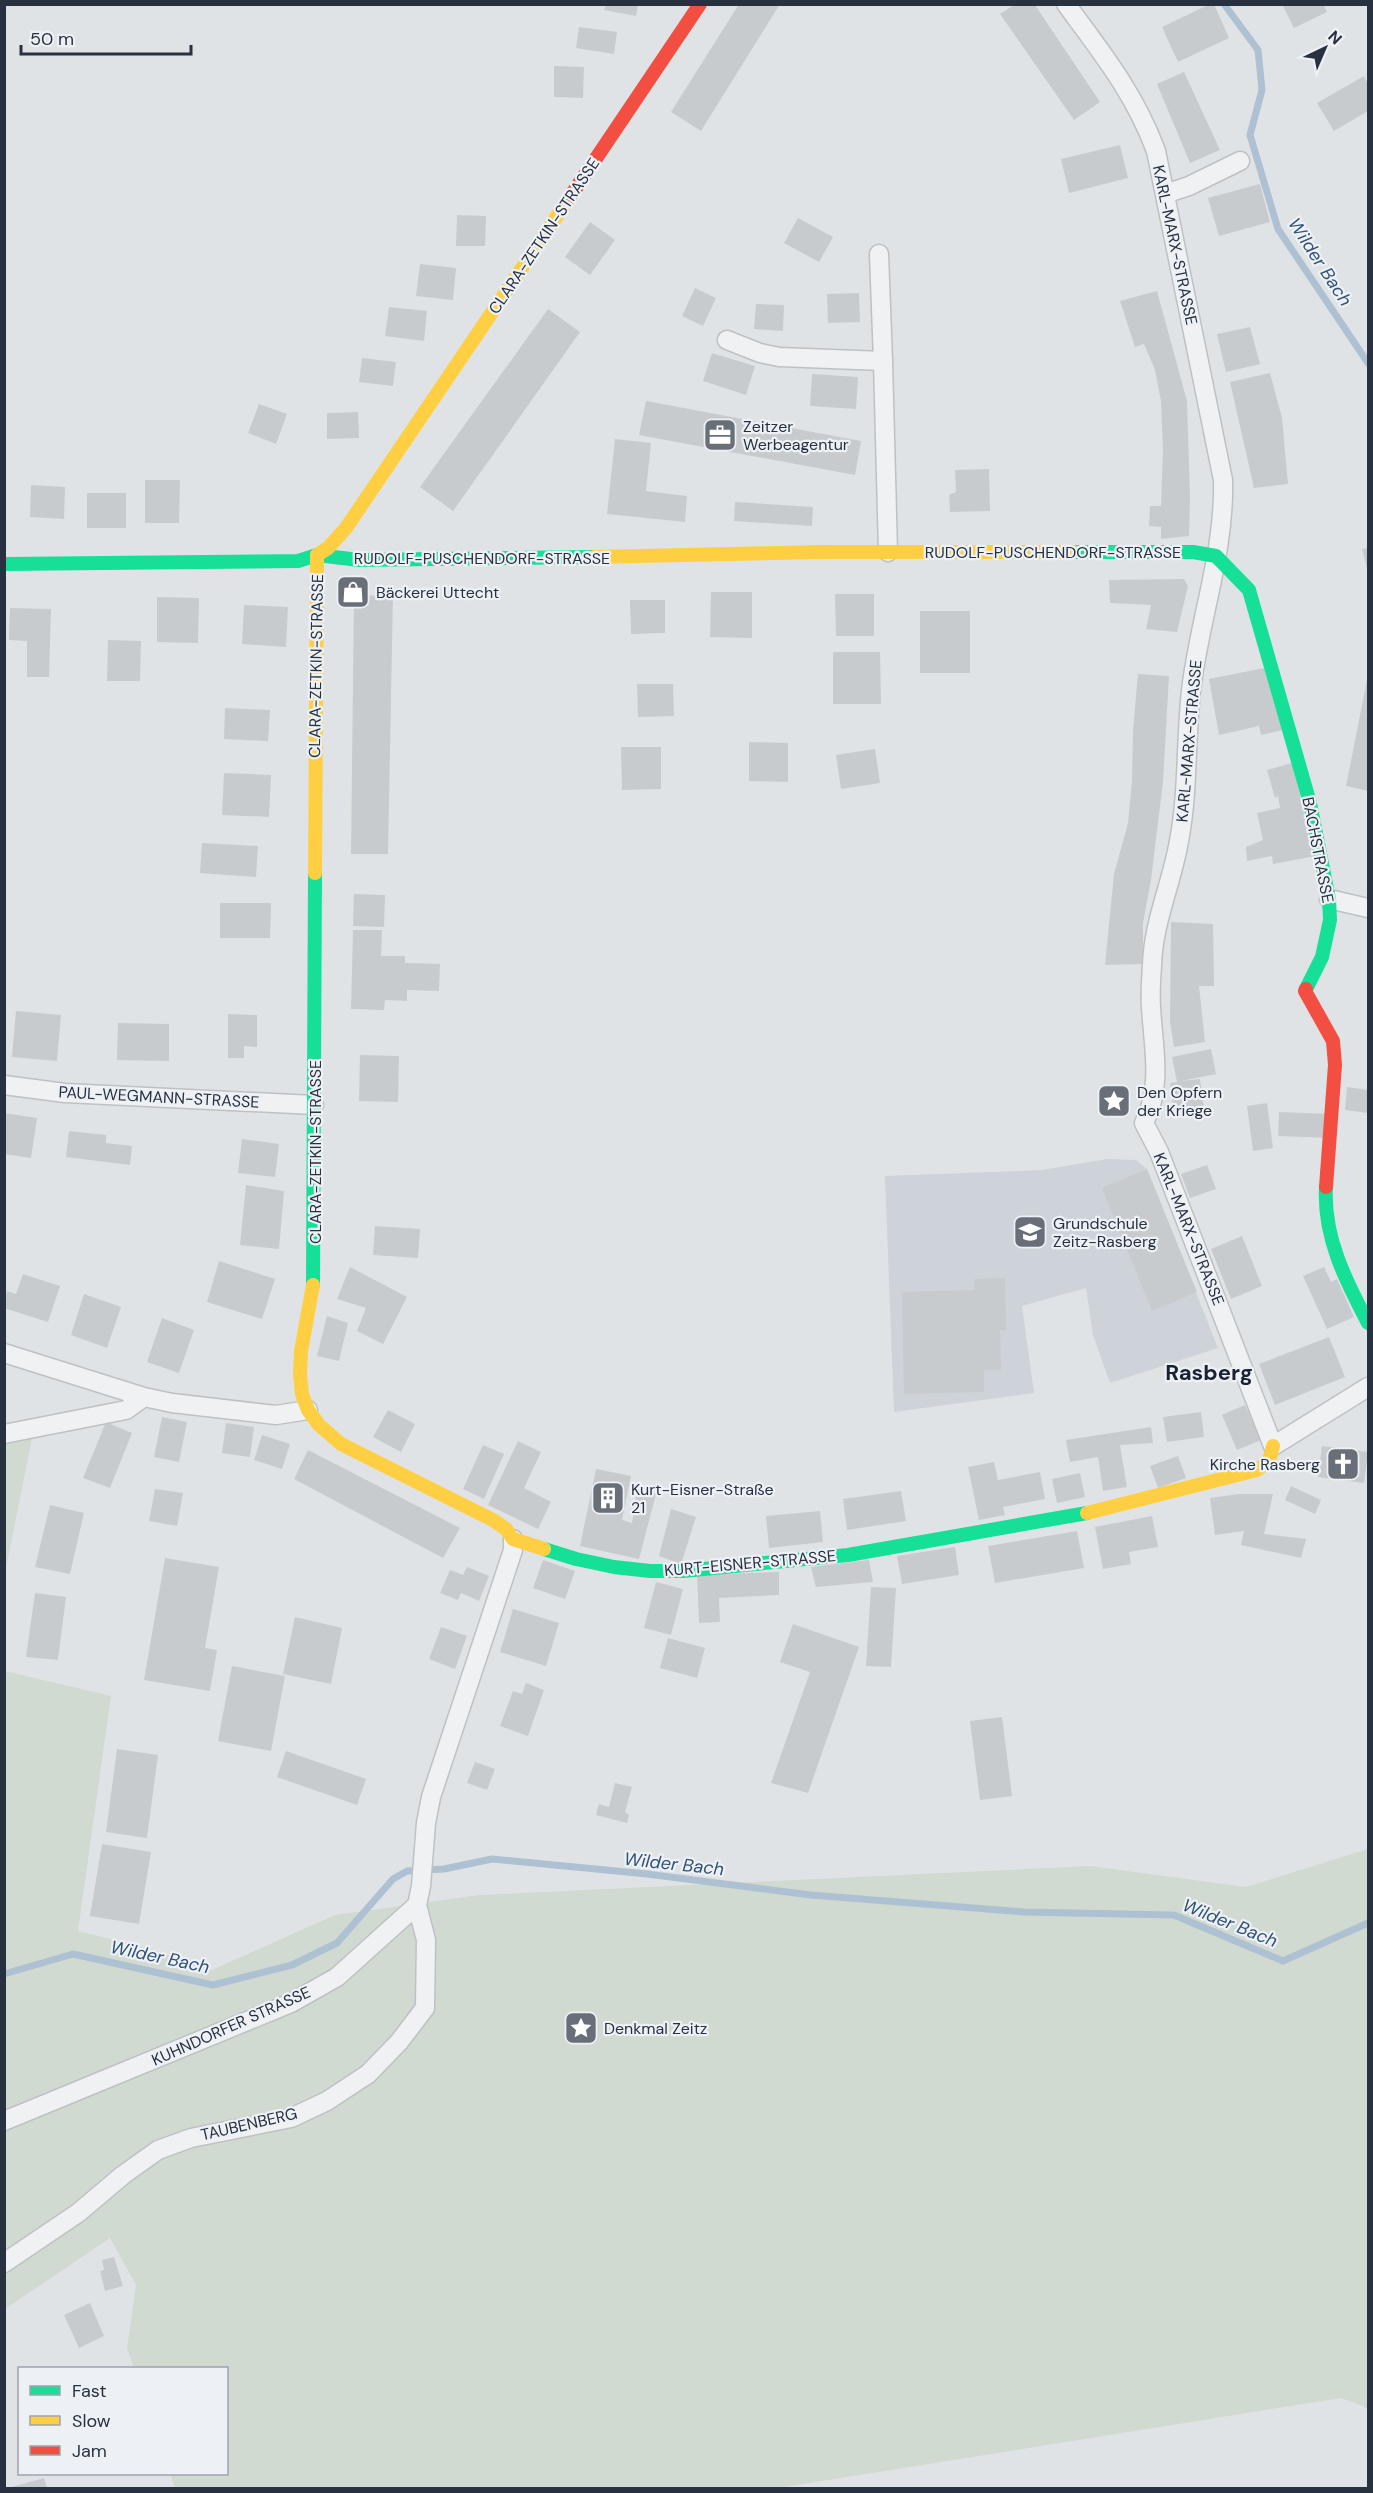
<svg xmlns="http://www.w3.org/2000/svg" width="1373" height="2493" font-family="'DM Sans',sans-serif">
<style>
.built{fill:#ced3d9}
.green{fill:#d1dad1}
.lines{fill:none;stroke-linecap:round;stroke-linejoin:round}
.stream{stroke:#aec1d2;stroke-width:7}
.building{fill:#c8cbce}
.street-casing{stroke:#bec1c4;stroke-width:21}
.street{stroke:#f0f1f2;stroke-width:18}
.fast{stroke:#16e098;stroke-width:14}
.slow{stroke:#ffcf43;stroke-width:14}
.jam{stroke:#f24e42;stroke-width:14}
.labels{text-anchor:middle;dominant-baseline:central;stroke-width:4.5;stroke-linejoin:round;paint-order:stroke}
.street-label{font-size:16px;fill:#27313f;stroke:#edf1f6}
.poi-label{font-size:16px;fill:#27313f;stroke:#edf1f6;text-anchor:start}
.water-label{font-size:18px;font-style:italic;fill:#305274;stroke:#edf1f6}
.district-label{font-size:22px;font-weight:bold;fill:#192230;stroke:#edf1f6}
</style>
<rect width="100%" height="100%" fill="#e0e3e6"/>
<path class="built" d="M1107,1159l29,1 11,9 71,179 -108,35 -17,-48 -7,-47 -64,18 12,87 -140,19 -9,-236 157,-6z"/>
<path class="green" d="M33,1433l-28,140v-133z
M5,1671l106,25 -33,235 77,19 57,20 123,-55 145,-20 610,-29 156,21 122,-38v561l-5,-4 -22,-8 -563,90h-603l-5,-14h56v-106h-92l-7,-20 9,-63 -26,-47 -105,71z"/>
<g class="lines">
<path class="stream" d="M1224,4l34,46 4,40 -12,45 28,94 90,134
M4,1974l69,-20 140,31 79,-20 45,-22 56,-64 14,-8 37,-2 48,-10 155,15 164,21 213,17 150,3 109,46 85,-38"/>
</g>
<path class="building" d="M606,4h32l-2,12 -32,-6z
M739,4h41l-79,127 -30,-19z
M1210,4h4l15,34 -51,24 -16,-35z
M1282,4h41l4,8 -33,16z
M1014,5h21l65,97 -26,18 -74,-106z
M579,27l38,5 -3,22 -38,-6z
M554,66l30,1 -1,31 -29,-1z
M1184,72l36,78 -30,13 -33,-79z
M1364,76l4,9v26l-34,20 -17,-28z
M1120,145l8,33 -59,15 -8,-34z
M1260,184l10,38 -51,14 -11,-38z
M457,215l29,1 -1,30h-29z
M798,218l35,19 -14,25 -35,-19z
M590,222l25,18 -25,35 -25,-18z
M420,264l36,4 -3,32 -37,-4z
M695,288l21,10 -13,28 -21,-10z
M1157,291l30,110 3,96 -1,39 -28,3v-12l-12,-1 1,-20h11l2,-56 -2,-49 -6,-31 -11,-26 -9,3 -15,-46z
M859,293l1,29 -32,1 -1,-29z
M756,304l28,1 -1,26 -29,-2z
M389,307l38,4 -3,30 -39,-5z
M548,309l32,23 -127,179 -33,-24z
M1250,327l10,37 -34,8 -9,-38z
M712,353l43,13 -9,29 -43,-14z
M362,358l34,4 -3,24 -34,-4z
M1270,373l12,45 6,66 -34,4 -24,-106z
M812,374l46,3 -2,32 -46,-3z
M646,401l215,40 -6,34 -216,-40z
M259,404l28,10 -11,30 -28,-11z
M358,412l1,26 -32,1v-26z
M615,439l36,4 -5,48 41,5 -2,26 -78,-8z
M989,469l1,42 -40,1 -1,-17 7,-3 -1,-22z
M145,480h35l-1,43h-34z
M31,485l34,2 -1,32 -34,-2z
M87,493h39v35h-39z
M735,502l78,5 -1,19 -78,-5z
M1368,548v24l-6,-23z
M1184,579l4,7 -11,46 -31,-3 5,-24 -41,-2 -1,-23z
M711,592h41v46l-42,-1z
M835,594h39v42h-38z
M354,595l39,1 -5,258h-37z
M157,597l42,1 -1,45 -41,-1z
M630,600h35v33l-34,1z
M244,605l44,2 -2,40 -44,-3z
M10,608l41,1 -2,68h-22v-36l-18,-1z
M920,611h50v62h-50z
M108,640l33,1 -1,40h-33z
M833,652h47l1,52h-48z
M1274,666l17,62 -30,7 -2,-9 -40,9 -10,-56z
M1138,674l31,2 -6,106 -12,98 -8,43v41l-38,1 9,-91 14,-51 4,-42 1,-51z
M1367,680h1v111l-22,-5z
M637,684h36l1,32 -36,1z
M225,708l45,2 -2,31 -44,-2z
M749,742l39,1v39l-39,-1z
M621,747h40v42l-39,1z
M875,749l5,34 -39,6 -5,-34z
M1292,763l23,93 -42,8 -1,-8 -25,5 -1,-14 17,-7 -6,-27 23,-5 -2,-12 -3,2 -8,-28z
M224,773l47,2 -2,42 -47,-2z
M202,843l56,3 -2,31 -56,-4z
M354,894l31,1 -1,32 -31,-1z
M220,903h51l-1,35h-50z
M1171,922l42,2 1,62h-15l6,56 -31,5 -4,-25z
M353,930h29l-1,26h24v7l35,1 -1,27 -32,-1v11l-22,-1 -1,10 -33,-1z
M16,1011l45,4 -4,46 -45,-4z
M228,1014l29,1v32l-13,-1v12h-16z
M118,1023l51,1v37l-52,-1z
M1211,1049l5,25 -35,7 19,-2 4,30 -30,4 -4,-30 7,-1 -5,-25z
M360,1055l39,1 -1,46 -39,-1z
M1347,1087l21,3v23l-23,-3z
M1267,1103l6,45 -20,3 -6,-45z
M1279,1112l51,2 -1,24 -51,-2z
M4,1113l33,5 -6,40 -27,-4z
M69,1131l37,4v8l26,3 -2,19 -64,-8z
M242,1139l37,5 -4,33 -37,-4z
M1207,1165l9,24 -26,9 -9,-24z
M1147,1169l50,123 -45,19 -50,-123z
M246,1185l38,6 -5,58 -39,-4z
M375,1226l45,3 -2,29 -45,-3z
M1242,1236l20,50 -31,13 -20,-50z
M219,1261l56,18 -13,40 -55,-17z
M350,1267l57,30 -24,47 -26,-13 9,-23 -29,-9z
M1324,1267l7,15 6,-3 17,38 -27,12 -24,-53z
M23,1274l37,12 -12,36 -44,-14 3,-17 9,3z
M1005,1278l1,52h-6l1,40h-17v22l-80,2 -2,-102 73,-2 -1,-11z
M84,1294l37,13 -14,41 -36,-13z
M327,1316l21,7 -9,38 -22,-5z
M162,1318l32,12 -15,43 -32,-11z
M1329,1337l16,40 -70,28 -16,-41z
M1245,1405l16,35 -24,10 -15,-35z
M388,1410l27,14 -14,28 -28,-15z
M1201,1412l3,25 -37,5 -4,-25z
M162,1417l25,5 -8,40 -25,-5z
M106,1422l26,11 -22,55 -27,-10z
M226,1423l28,4 -4,30 -28,-4z
M1151,1427l2,16 -33,2 7,42 -24,4 -5,-34 -28,5 -4,-22z
M262,1435l28,9 -8,25 -28,-9z
M518,1441l23,11 -17,36 27,14 -13,27 -50,-24z
M483,1445l21,9 -20,45 -21,-10z
M1322,1446l46,6 -4,31 -46,-6z
M308,1450l152,78 -17,30 -149,-79z
M1178,1456l8,22 -28,10 -8,-22z
M994,1462l4,18 42,-8 5,27 -42,8 2,8 -26,5 -11,-53z
M596,1469l35,7 -9,44 10,3 5,-34 19,5 -17,65 -59,-13z
M1080,1473l5,24 -28,6 -5,-24z
M1291,1486l30,14 -6,14 -30,-14z
M155,1489l28,4 -6,33 -28,-5z
M901,1491l5,30 -59,9 -4,-31z
M1239,1494h34l-9,40 42,5 -5,19 -60,-13 3,-14 -29,4 -5,-37z
M50,1505l34,8 -14,61 -35,-7z
M671,1509l25,8 -15,47 -22,-8z
M820,1511l3,31 -54,6 -3,-32z
M1152,1516l6,31 -29,5 2,12 -28,5 -8,-42z
M1077,1531l7,37 -89,15 -7,-37z
M955,1547l4,28 -57,9 -5,-28z
M165,1558l54,9 -14,81 12,2 -7,41 -66,-11z
M543,1560l32,11 -10,28 -32,-11z
M869,1560l4,22 -57,5 -5,-20z
M467,1567l22,9 -10,25 -18,-8 -3,7 -18,-7 10,-23 13,5z
M779,1572v23l-60,3 1,24 -21,1 -2,-48z
M656,1582l27,7 -12,46 -27,-7z
M871,1587l25,1 -5,79 -25,-1z
M35,1593l31,4 -8,63 -32,-3z
M513,1609l46,14 -13,43 -46,-14z
M295,1617l47,11 -11,56 -48,-10z
M793,1624l66,23 -51,146 -37,-10 39,-111 -30,-10z
M441,1627l26,9 -12,33 -26,-10z
M668,1638l37,10 -8,30 -37,-10z
M232,1666l53,10 -14,75 -53,-10z
M526,1683l18,7 -16,46 -28,-10 13,-35 9,3z
M1002,1717l10,79 -32,4 -10,-79z
M117,1749l41,6 -11,83 -41,-6z
M286,1751l80,28 -9,26 -80,-28z
M475,1762l20,7 -8,21 -20,-7z
M615,1783l17,4 -7,25 4,3 -2,8 -31,-8 3,-11 10,3z
M102,1844l49,8 -12,72 -49,-8z
M114,2257l9,29 -18,5 -5,-20 4,-1 -2,-10z
M90,2303l14,33 -25,12 -15,-33z
M44,2478l3,10h-39z"/>
<g class="lines">
<g class="street-casing">
<path id="street" d="M1066,4c36,49 69,90 90,147l67,329c2,69 -22,135 -31,203 -7,52 -3,106 -13,158 -7,42 -26,81 -27,125 -1,13 -2,27 -1,41 2,39 12,79 -7,116l15,29 114,294 95,-59
M1165,194l24,-8 51,-25
M879,254l4,107
M727,340l33,13 19,4 104,4 5,191
M1329,899l39,9
M4,1085l61,8 249,12
M4,1353l140,44 28,6 104,12 32,-5
M4,1434l122,-24 18,-13
M4,2121l287,-118 46,-26 80,-72 4,-19 5,-63 5,-26 82,-247v-11
M4,2263l74,-50 45,-38 35,-25 33,-12 100,-20 36,-17 41,-27 31,-32 26,-34 1,-68 -9,-35"/>
</g>
<use href="#street" class="street"/>
<path class="fast" d="M1073,552h120l23,4 33,34 61,213 19,96 1,21 -8,37 -16,32
M4,564l294,-3 19,-6 42,5 235,-3
M1326,1187c-3,50 20,94 42,136
M313,1285l2,-412
M544,1549l32,10 38,8 36,4h33l165,-16 239,-42"/>
<path class="slow" d="M317,555l11,-7 18,-20 224,-331
M594,557l228,-5h251
M315,873l2,-318
M313,1285l-12,66 -1,24 2,19 6,16 11,15 22,19 152,76 13,9 7,10 31,10
M1087,1513l170,-43 12,-9 4,-15"/>
<path class="jam" d="M570,197l130,-193
M1306,989l-1,2 28,50 2,24 -9,122"/>
</g>
<defs>
<g id="office-square" transform="scale(1.725)"><rect x="-9" y="-9" width="18" height="18" rx="4" fill="#686f79" stroke="#edf1f6"/><path d="M-6-3h4V-5.5h4V-3h4V5H-6ZM-1-4.5V-3h2v-1.5ZM-6 0V1H6V0Z" fill="#fff"/></g>
<g id="shop-square" transform="scale(1.725)"><rect x="-9" y="-9" width="18" height="18" rx="4" fill="#686f79" stroke="#edf1f6"/><path d="M-5-2.5h2.3a2.7 3.5 0 0 1 5.4 0H5L5.5 6h-11ZM-1.5-2.5h3a1.5 2.3 0 0 0-3 0Z" fill="#fff"/></g>
<g id="sight-square" transform="scale(1.725)"><rect x="-9" y="-9" width="18" height="18" rx="4" fill="#686f79" stroke="#edf1f6"/><path d="M0-6L1.8-2.2L6-1.7L2.9 1.2L3.7 5.4L0 3.3L-3.7 5.4L-2.9 1.2L-6-1.7L-1.8-2.2Z" fill="#fff"/></g>
<g id="school-square" transform="scale(1.725)"><rect x="-9" y="-9" width="18" height="18" rx="4" fill="#686f79" stroke="#edf1f6"/><path d="M0-5L7-2L0 1L-7-2ZM-4 1L0 2.5L4 1V4Q0 6-4 4Z" fill="#fff"/></g>
<g id="church-square" transform="scale(1.725)"><rect x="-9" y="-9" width="18" height="18" rx="4" fill="#686f79" stroke="#edf1f6"/><path d="M-1.2-6h2.4v3.5h3.3v2.4h-3.3V6h-2.4V-.1h-3.3v-2.4h3.3Z" fill="#fff"/></g>
<g id="building-square" transform="scale(1.725)"><rect x="-9" y="-9" width="18" height="18" rx="4" fill="#686f79" stroke="#edf1f6"/><path d="M-4-6H4V6H1V3H-1V6H-4ZM-2.5-4.3h1.7v1.8h-1.7ZM.8-4.3h1.7v1.8H.8ZM-2.5-1h1.7V.8h-1.7ZM.8-1h1.7V.8H.8Z" fill="#fff"/></g>
</defs>
<g fill-rule="evenodd">
<use href="#office-square" x="720" y="435"/>
<use href="#shop-square" x="353" y="592"/>
<use href="#sight-square" x="1114" y="1101"/>
<use href="#school-square" x="1030" y="1232"/>
<use href="#church-square" x="1343" y="1464"/>
<use href="#building-square" x="608" y="1498"/>
<use href="#sight-square" x="581" y="2028"/>
</g>
<g class="labels">
<g class="street-label">
<text transform="translate(544 236) rotate(-56)">CLARA-ZETKIN-STRASSE</text>
<text transform="translate(1175 245) rotate(78)">KARL-MARX-STRASSE</text>
<text x="1053" y="552">RUDOLF-PUSCHENDORF-STRASSE</text>
<text x="482" y="558">RUDOLF-PUSCHENDORF-STRASSE</text>
<text transform="translate(316 666) rotate(-89)">CLARA-ZETKIN-STRASSE</text>
<text transform="translate(1189 741) rotate(-85)">KARL-MARX-STRASSE</text>
<text transform="translate(1318 850) rotate(79)">BACHSTRASSE</text>
<text transform="translate(159 1097) rotate(3)">PAUL-WEGMANN-STRASSE</text>
<text transform="translate(315 1152) rotate(-90)">CLARA-ZETKIN-STRASSE</text>
<text transform="translate(1189 1229) rotate(68)">KARL-MARX-STRASSE</text>
<text transform="translate(750 1563) rotate(-5)">KURT-EISNER-STRASSE</text>
<text transform="translate(231 2026) rotate(-24)">KUHNDORFER STRASSE</text>
<text transform="translate(249 2124) rotate(-13)">TAUBENBERG</text>
</g>
<g class="poi-label">
<text x="743" y="426">Zeitzer<tspan x="743" dy="18">Werbeagentur</tspan></text>
<text x="376" y="592">Bäckerei Uttecht</text>
<text x="1137" y="1092">Den Opfern<tspan x="1137" dy="18">der Kriege</tspan></text>
<text x="1053" y="1223">Grundschule<tspan x="1053" dy="18">Zeitz-Rasberg</tspan></text>
<text x="1320" y="1464" text-anchor="end">Kirche Rasberg</text>
<text x="631" y="1489">Kurt-Eisner-Straße<tspan x="631" dy="18">21</tspan></text>
<text x="604" y="2028">Denkmal Zeitz</text>
</g>
<g class="water-label">
<text transform="translate(1320 262) rotate(57)">Wilder Bach</text>
<text transform="translate(674 1864) rotate(6)">Wilder Bach</text>
<text transform="translate(1230 1923) rotate(22)">Wilder Bach</text>
<text transform="translate(160 1957) rotate(12)">Wilder Bach</text>
</g>
<g class="district-label">
<text x="1209" y="1372">Rasberg</text>
</g>
</g>
<rect width="1373" height="2493" fill="none" stroke="#27313f" stroke-width="12"/>
<rect x="18" y="2367" width="210" height="108" fill="#edf1f6" stroke="#9ea4ad" stroke-width="1.5"/>
<rect x="30" y="2386" width="30" height="9" fill="#16e098" stroke="#9ea4ad" stroke-width="1.5"/>
<text x="72" y="2397" font-size="18" fill="#27313f">Fast</text>
<rect x="30" y="2416" width="30" height="9" fill="#ffcf43" stroke="#9ea4ad" stroke-width="1.5"/>
<text x="72" y="2427" font-size="18" fill="#27313f">Slow</text>
<rect x="30" y="2446" width="30" height="9" fill="#f24e42" stroke="#9ea4ad" stroke-width="1.5"/>
<text x="72" y="2457" font-size="18" fill="#27313f">Jam</text>
<g transform="translate(1325 48) rotate(44)" stroke="#edf1f6" stroke-width="4.5" paint-order="stroke">
<path d="M0-4.5L10 22L0 15L-10 22Z" fill="#27313f"/>
<text y="-9" font-size="16" font-weight="bold" text-anchor="middle" fill="#27313f">N</text>
</g>
<path d="M21 45v9h170v-9" fill="none" stroke="#27313f" stroke-width="3"/>
<text x="30" y="45" font-size="18" fill="#27313f" stroke="#edf1f6" stroke-width="4.5" paint-order="stroke">50 m</text>
</svg>
